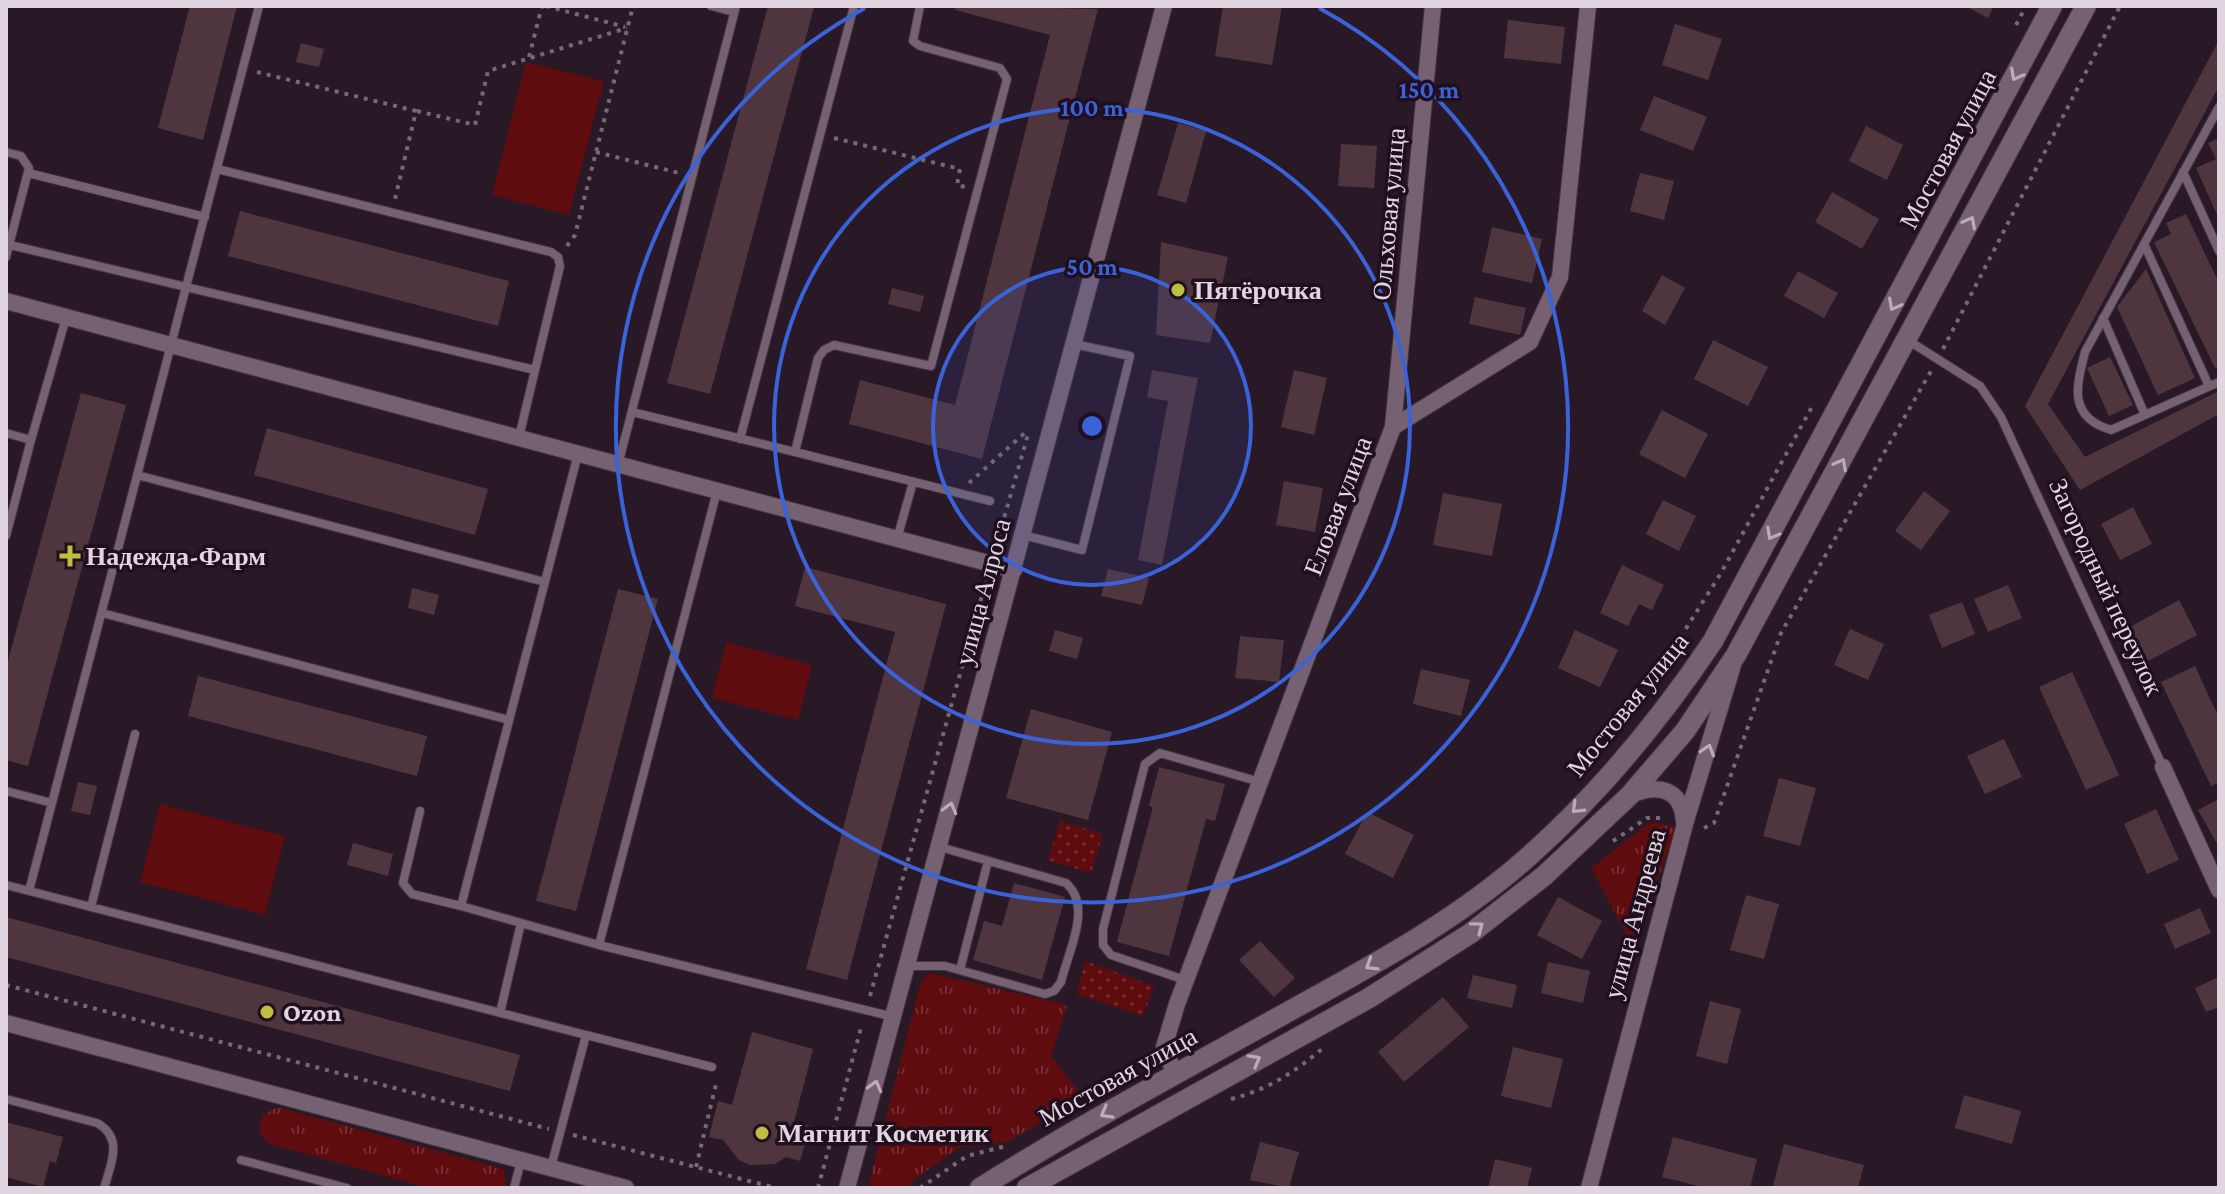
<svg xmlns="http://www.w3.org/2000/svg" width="2225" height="1194" font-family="'Crimson Pro',serif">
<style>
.grass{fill:url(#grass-tufts)}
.park{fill:url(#park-dots)}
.garden{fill:#5e0c0e}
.building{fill:#4f363e}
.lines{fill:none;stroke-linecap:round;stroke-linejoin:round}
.service-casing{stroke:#433642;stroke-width:10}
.minor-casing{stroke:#433642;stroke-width:18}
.secondary-casing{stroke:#433642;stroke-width:22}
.path{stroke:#766874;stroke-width:4;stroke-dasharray:4 6;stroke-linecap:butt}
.service{stroke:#756172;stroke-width:8}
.minor{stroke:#756172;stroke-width:16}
.secondary{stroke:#756172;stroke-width:20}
.oneway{stroke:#bbacb9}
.ring{fill:none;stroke:#3a62d9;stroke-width:4}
.poi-dot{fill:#c0be41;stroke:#200f1e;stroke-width:3}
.labels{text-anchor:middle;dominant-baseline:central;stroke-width:7;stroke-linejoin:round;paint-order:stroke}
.street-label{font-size:26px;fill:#e1d5df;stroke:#200f1e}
.poi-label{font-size:26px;font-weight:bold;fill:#e1d5df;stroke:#200f1e;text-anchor:start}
.centre{fill:#3a62d9;stroke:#200f1e;stroke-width:4}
.ring-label{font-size:24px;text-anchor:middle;font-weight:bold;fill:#3a62d9;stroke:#200f1e;stroke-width:7;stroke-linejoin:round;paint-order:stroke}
</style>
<defs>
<pattern id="grass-tufts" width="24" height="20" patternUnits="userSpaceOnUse" patternTransform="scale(2)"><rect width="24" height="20" fill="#5e0c0e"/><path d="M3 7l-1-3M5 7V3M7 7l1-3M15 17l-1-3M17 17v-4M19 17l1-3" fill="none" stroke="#752e31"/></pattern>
<pattern id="park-dots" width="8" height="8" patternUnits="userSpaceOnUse" patternTransform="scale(2)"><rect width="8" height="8" fill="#5e0c0e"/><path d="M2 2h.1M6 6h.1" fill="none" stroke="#752e31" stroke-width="1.8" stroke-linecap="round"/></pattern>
</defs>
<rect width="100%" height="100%" fill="#291927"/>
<path class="grass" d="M1650,822l27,5 -44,120 -42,-79z
M930,973l137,32 -16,51 33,42 -77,44 -48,6 -46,32 -4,8h-41l53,-207z
M277,1107l227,62 2,19h-77l-162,-45 -8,-13 4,-15z"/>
<path class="park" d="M1060,821l43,13 -12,39 -43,-13z
M1085,961l69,25 -11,30 -66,-22z"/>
<path class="garden" d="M526,62l78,19 -35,134 -77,-20z
M726,642l86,23 -14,55 -86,-22z
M160,804l125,32 -20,79 -125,-33z"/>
<path class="building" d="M190,6h47l-34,134 -45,-12z
M768,6l46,1 -104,387 -43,-11z
M956,6l142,3 -116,450 -133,-35 11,-44 95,25 95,-370 -95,-25z
M1223,6h59l-10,59 -57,-9z
M1965,6h29l-6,12z
M1508,20l57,7 -4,37 -57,-6z
M1675,24l47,15 -14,41 -46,-15z
M2219,40v46l-171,318 37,53 134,-66v23l-139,76 -55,-84z
M301,43l23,6 -5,18 -23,-5z
M1654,96l53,21 -14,34 -53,-21z
M1178,123l28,8 -20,72 -29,-8z
M1866,126l37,19 -16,35 -38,-19z
M2219,138v81l-23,-51 20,-9 -8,-16z
M1341,144l36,2 -3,42 -36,-2z
M1640,173l34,8 -10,39 -34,-9z
M1832,192l47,27 -17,30 -47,-27z
M240,211l269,70 -11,45 -270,-70z
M2186,214l33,69v83l-4,2 -61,-126 17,-8 -5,-11z
M1492,227l50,12 -10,44 -50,-11z
M1161,242l67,15 -18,86 -54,-8z
M2146,269l49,109 -37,17 -41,-88z
M1798,271l40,22 -14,25 -40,-22z
M1662,275l23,13 -20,37 -23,-14z
M892,288l32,8 -4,16 -32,-8z
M1475,297l51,11 -6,27 -51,-11z
M1713,340l55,27 -20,39 -54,-27z
M2110,357l23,48 -24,11 -22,-48z
M1152,370l46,8 -36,187 -24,-5 30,-159 -21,-4z
M1294,370l33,8 -13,57 -33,-8z
M81,393l45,12 -98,361 -22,-6v-92z
M1662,410l46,24 -23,44 -46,-24z
M267,428l221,61 -13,46 -221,-60z
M1284,481l39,7 -8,44 -39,-7z
M1924,491l26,20 -29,39 -26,-19z
M1443,493l59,11 -10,52 -59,-11z
M1663,500l33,16 -17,35 -33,-17z
M2133,507l19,37 -32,16 -19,-36z
M1622,565l42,20 -12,25 -13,-6 -11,22 -28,-13z
M805,567l141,37 -99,376 -41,-11 89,-337 -100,-26z
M1108,569l41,9 -7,27 -41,-9z
M2008,585l14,33 -34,14 -14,-33z
M412,588l27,7 -5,20 -26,-7z
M618,589l40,10 -82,312 -40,-10z
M2179,600l18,35 -49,26 -18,-34z
M1962,602l13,32 -33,14 -13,-33z
M1850,629l34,15 -16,36 -34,-15z
M1055,630l28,8 -6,21 -28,-8z
M1575,630l43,20 -18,37 -42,-19z
M1240,636l44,4 -5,42 -44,-4z
M2195,666l24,52v64l-8,4 -50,-104z
M1421,669l49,11 -9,36 -48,-12z
M2072,672l47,103 -33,15 -47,-103z
M198,676l229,60 -10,40 -229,-60z
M1031,709l81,23 -24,88 -82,-22z
M2004,739l18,38 -37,17 -18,-38z
M1159,767l66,17 -10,37 -9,-2 -37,137 -52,-14 36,-135 -4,-1z
M1779,778l37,10 -16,58 -37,-10z
M78,782l19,4 -7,29 -19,-4z
M2219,799v42l-3,1 -18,-32z
M2156,809l23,51 -32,14 -23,-50z
M1367,812l47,23 -21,43 -48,-24z
M353,843l40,11 -5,22 -41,-11z
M1014,883l51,14 -23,83 -69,-20 11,-39 18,5z
M1746,895l33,9 -15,55 -34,-9z
M1558,897l44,24 -20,38 -45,-24z
M2200,908l11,25 -36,16 -11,-25z
M6,917l514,138 -10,36 -504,-134z
M1260,941l35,37 -21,19 -35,-37z
M1548,962l42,9 -7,32 -42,-10z
M1473,975l44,10 -5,23 -45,-10z
M2219,977v30l-13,5 -11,-24z
M1443,997l26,30 -65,55 -26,-30z
M1710,1001l31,8 -14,55 -31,-8z
M752,1032l61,17 -19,73 16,4 -10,35 -14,-4 -11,7 -25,1 -11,-5 -16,-20 -14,-3 9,-36 14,4z
M1513,1047l50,12 -12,49 -50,-12z
M1964,1095l57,16 -9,33 -57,-16z
M6,1122l57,15 -7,26 -6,-2 -7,26 -37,-10z
M1673,1137l84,22 -7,29h-43l-45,-11z
M1260,1142l39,10 -10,36 -39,-8z
M1784,1144l80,21 -6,23 -85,-2z
M1495,1159l37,9 -5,20h-39z"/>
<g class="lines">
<g class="service-casing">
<path id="service" d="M711,6l23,6
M2219,107l-134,245c-9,35 -17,65 26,78l108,-48
M6,152l15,4 8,12 -23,89
M217,169l334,83 7,5 2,9 -41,171
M2183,172l36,79
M28,173l177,44
M6,244l529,126
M2144,244l65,142
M2103,318l42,97
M1906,339l74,47 21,31 162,350
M632,412l163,40 23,-94 6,-8 10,-5 97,21 76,-287 -7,-11 -80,-22 -7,-5 7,-35
M6,433l25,7 -25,96
M740,439l114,-433
M31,440l35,-122
M795,452l195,49
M578,454l-117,452 138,39 295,72
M618,465l118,-459
M137,475l408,107
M1023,535l59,15 48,-194 -56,-12
M897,539l16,-57
M102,613l407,107
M6,791l46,12 207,-797
M420,811l-17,72 9,11 49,12
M6,885l580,150 -35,132
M29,891l23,-88
M91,907l44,-173
M599,945l118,-454
M907,966h38l100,28 9,-3 7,-9c7,-30 32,-76 5,-99l-126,-36
M960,970l28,-109
M1185,980l-74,-25 -8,-10v-16l42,-165 15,-11 100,29
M500,1013l21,-90
M586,1035l126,32
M6,1099l91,24c27,15 14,41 7,65
M241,1160l106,28
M514,1188l7,-27"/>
</g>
<g class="minor-casing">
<path id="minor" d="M6,301l1008,269
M1393,427l40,-421
M2163,767l56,123
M1631,795c28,-12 51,-6 53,27
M6,1023l620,165
M1175,1075l-11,-28 13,-43 216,-577 137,-85 30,-65 28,-271
M847,1188l317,-1182
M1589,1188l96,-364 48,-159"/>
</g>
<g class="secondary-casing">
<path id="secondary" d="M980,1188c102,-64 209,-121 315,-180 80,-44 165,-90 233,-151 71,-63 132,-137 185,-216l339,-635
M1027,1188l342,-190 102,-65 73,-57 86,-81 55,-64 51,-76 350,-649"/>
</g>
<path class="path" d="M546,6l79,21
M2016,25l10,-19
M529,57l13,-51
M257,72l159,39 -21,88
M417,111l58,14 13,-54 139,-43
M834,138l126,31 -3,16 8,2
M596,152l83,21
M567,246l8,-11 58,-229
M1943,349l177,-343
M969,483l59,-53
M996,546l33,-115
M1648,697l-2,-5 75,-119 93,-170
M1704,828l10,-5 67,-190 150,-262
M1613,841l34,-23h18
M6,985l543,144
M870,996l116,-415
M1231,1099c36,-9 64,-27 92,-51
M573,1135l203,53
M696,1167l21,-87
M818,1188l44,-164
M920,1188l47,-32 39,-10"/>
<use href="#service" class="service"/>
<use href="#minor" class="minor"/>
<use href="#secondary" class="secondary"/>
</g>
<defs><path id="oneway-chevron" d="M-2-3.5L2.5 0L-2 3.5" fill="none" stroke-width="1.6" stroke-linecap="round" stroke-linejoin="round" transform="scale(2)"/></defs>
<g class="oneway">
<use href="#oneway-chevron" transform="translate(2016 75) rotate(118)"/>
<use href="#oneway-chevron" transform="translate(1970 222) rotate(-62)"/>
<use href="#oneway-chevron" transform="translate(1894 305) rotate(118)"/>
<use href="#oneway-chevron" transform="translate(1841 464) rotate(-62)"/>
<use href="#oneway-chevron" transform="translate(1772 534) rotate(119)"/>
<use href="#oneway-chevron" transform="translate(1708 750) rotate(-73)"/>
<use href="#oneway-chevron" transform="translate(950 808) rotate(-75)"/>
<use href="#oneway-chevron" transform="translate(1577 808) rotate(135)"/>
<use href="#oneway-chevron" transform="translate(1478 927) rotate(-37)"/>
<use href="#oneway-chevron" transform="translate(1371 965) rotate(148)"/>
<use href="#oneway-chevron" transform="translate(1255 1060) rotate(-29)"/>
<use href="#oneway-chevron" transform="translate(875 1086) rotate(-75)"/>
<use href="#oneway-chevron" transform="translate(1106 1113) rotate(151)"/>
</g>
<circle cx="1092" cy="426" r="159" fill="#3a62d9" fill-opacity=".12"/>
<g class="ring">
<circle cx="1092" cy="426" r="159"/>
<circle cx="1092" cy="426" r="318"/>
<path d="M1319 8A476 476 0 1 1 865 8"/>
</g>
<g class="poi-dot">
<circle cx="1178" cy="290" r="8"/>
<path d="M66 544h8v8h8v8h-8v8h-8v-8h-8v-8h8z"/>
<circle cx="267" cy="1012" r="8"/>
<circle cx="762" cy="1133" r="8"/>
</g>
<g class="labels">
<g class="street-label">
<text transform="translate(1948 149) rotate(-62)">Мостовая улица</text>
<text transform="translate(1389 214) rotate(-85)">Ольховая улица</text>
<text transform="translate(1338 506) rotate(-69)">Еловая улица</text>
<text transform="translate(2106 587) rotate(65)">Загородный переулок</text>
<text transform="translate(983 592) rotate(-75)">улица Алроса</text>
<text transform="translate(1628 705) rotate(-51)">Мостовая улица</text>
<text transform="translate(1635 914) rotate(-75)">улица Андреева</text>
<text transform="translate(1118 1077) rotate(-29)">Мостовая улица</text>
</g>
<g class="poi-label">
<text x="1194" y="290">Пятёрочка</text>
<text x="86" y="556">Надежда-Фарм</text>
<text x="283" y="1012">Ozon</text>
<text x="778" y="1133">Магнит Косметик</text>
</g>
</g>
<circle cx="1092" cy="426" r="12" class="centre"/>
<g class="ring-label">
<text x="1429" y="98">150 m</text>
<text x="1092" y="116">100 m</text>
<text x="1092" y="275">50 m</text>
</g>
<rect width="2225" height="1194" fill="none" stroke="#e1d5df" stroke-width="16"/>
</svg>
